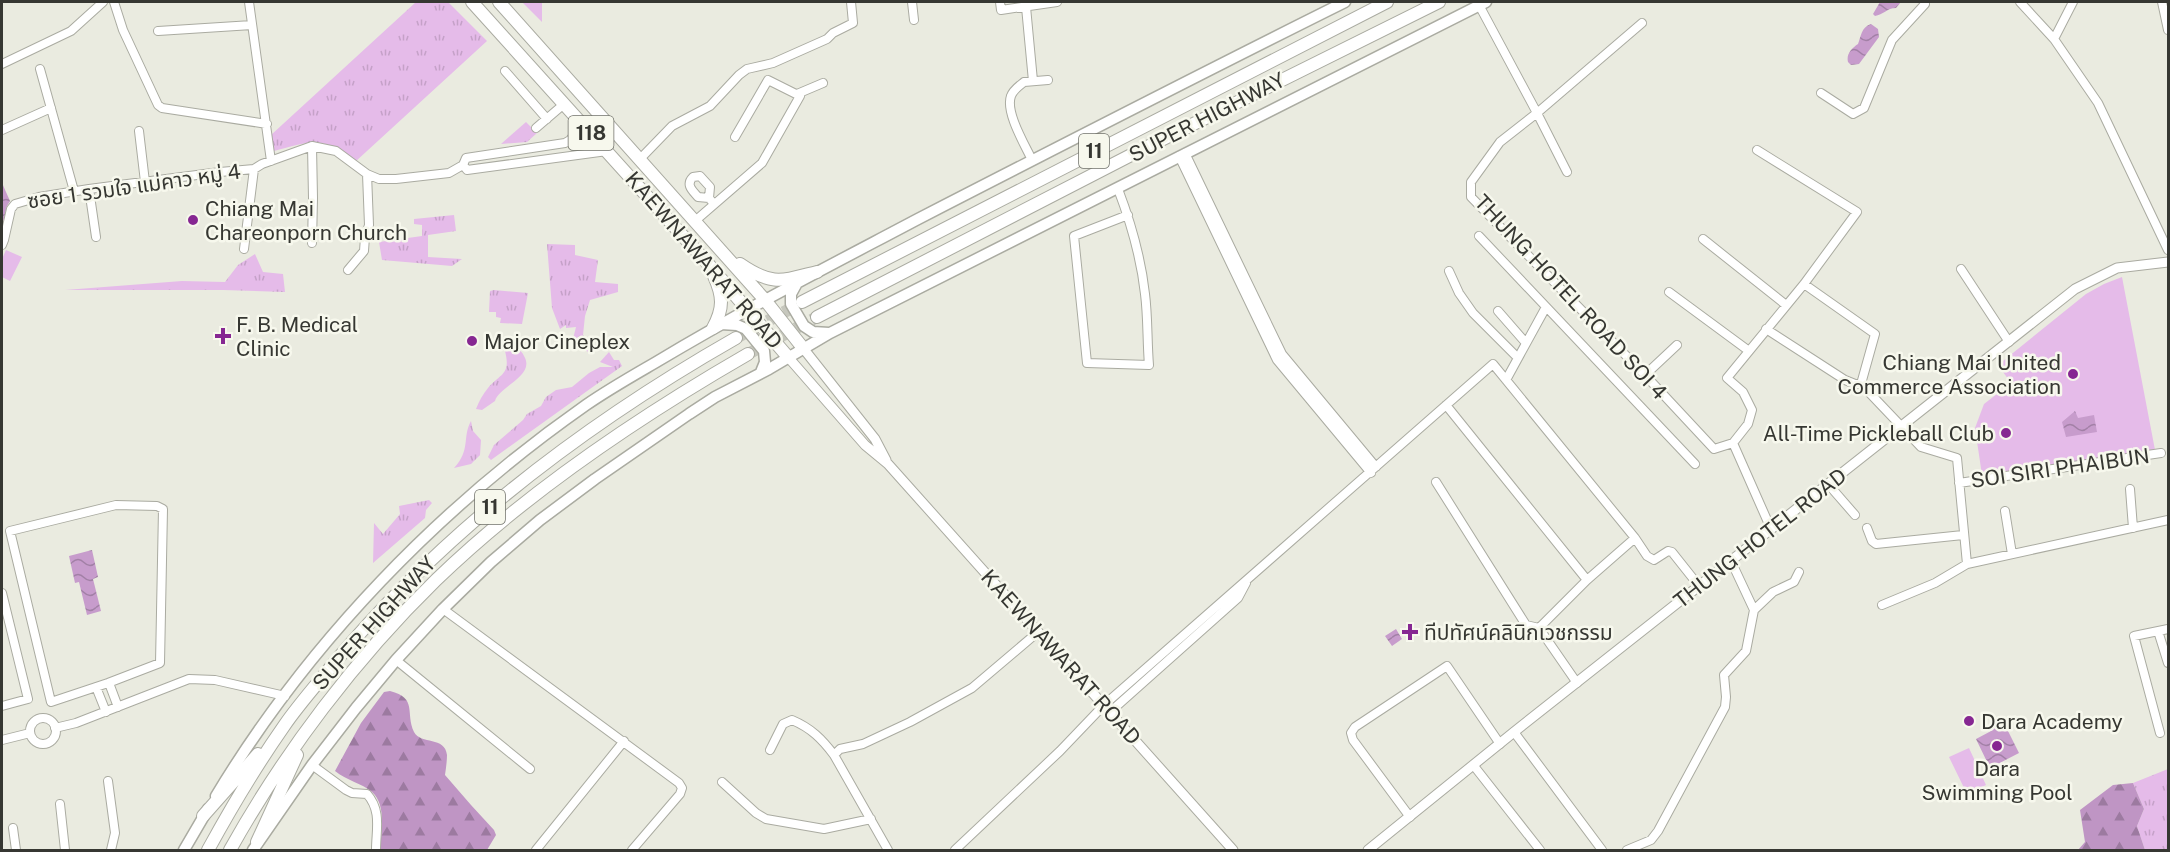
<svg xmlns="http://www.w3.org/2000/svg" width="2170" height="852" font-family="'Public Sans','Noto Sans Thai',sans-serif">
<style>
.grass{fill:url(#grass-tufts)}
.forest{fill:url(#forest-firs)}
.garden{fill:#e5bbe9}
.water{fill:url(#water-waves)}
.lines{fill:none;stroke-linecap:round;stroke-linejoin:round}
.trunk-tunnel{stroke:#c6c7bd;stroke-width:12;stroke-dasharray:12 6;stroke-linecap:butt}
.minor-casing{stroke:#aaaba1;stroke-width:10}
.tertiary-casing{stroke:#aaaba1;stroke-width:11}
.secondary-casing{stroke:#aaaba1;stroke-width:13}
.primary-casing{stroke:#aaaba1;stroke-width:14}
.trunk-casing{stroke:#aaaba1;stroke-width:14}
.minor{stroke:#fff;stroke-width:8}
.tertiary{stroke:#fff;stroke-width:9}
.secondary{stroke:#fff;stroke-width:10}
.primary{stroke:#fff;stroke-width:12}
.trunk{stroke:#fff;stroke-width:12}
.poi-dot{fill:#862792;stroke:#f7f8ed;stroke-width:2}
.labels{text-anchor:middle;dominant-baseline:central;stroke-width:5;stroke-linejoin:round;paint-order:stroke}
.shield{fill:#f7f8ed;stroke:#70716a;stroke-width:1.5}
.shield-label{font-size:20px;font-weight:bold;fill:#363732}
.street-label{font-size:21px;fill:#363732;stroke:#f7f8ed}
.poi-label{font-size:21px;fill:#363732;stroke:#f7f8ed;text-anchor:start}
</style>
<defs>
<pattern id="grass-tufts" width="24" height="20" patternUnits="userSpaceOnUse" patternTransform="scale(1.5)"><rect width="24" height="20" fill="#e5bbe9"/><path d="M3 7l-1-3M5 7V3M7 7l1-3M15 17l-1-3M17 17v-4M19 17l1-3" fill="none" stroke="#c5a1c8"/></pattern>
<pattern id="forest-firs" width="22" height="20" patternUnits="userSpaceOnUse" patternTransform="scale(1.5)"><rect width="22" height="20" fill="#bf95c4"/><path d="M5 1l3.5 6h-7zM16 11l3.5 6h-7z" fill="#9c7aa0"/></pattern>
<pattern id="water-waves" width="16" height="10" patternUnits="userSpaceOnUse" patternTransform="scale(1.5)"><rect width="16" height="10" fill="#c79ccc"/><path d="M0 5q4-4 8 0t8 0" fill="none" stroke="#a280a6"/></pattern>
</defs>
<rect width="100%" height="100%" fill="#eaebe0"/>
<path class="grass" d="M416,2h32l39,39 -132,121c-33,-27 -43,-21 -81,-11l-3,-16z
M522,2h20v20z
M526,122l11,11 -10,9 -26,2z
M454,215l2,16 -28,4v22l34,2 -10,7 -70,-6 -3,-18 43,-6v-11l-8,-1v-5z
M547,244l28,1v10l23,5 -3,22 23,2v8l-28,8 -5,16 -2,19 15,12 -6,7 -20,-11 4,-16 -10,1v-3l-6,4 -8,-21z
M255,254l8,18 20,2 2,18 -62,-2h-158l117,-9 43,1 13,-17z
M494,290l34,3 -6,31 -22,-1 1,-5 -5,-1v-5h-7l1,-21z
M508,347c7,0 13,2 16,9 12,20 -25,30 -29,45l-13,9 -6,-1c3,-8 7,-15 12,-21 13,-15 23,-13 17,-37z
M609,352l5,8h5l3,6 -131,94 -3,-3 6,-12 29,-25 4,-6 14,-8 5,-9 10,-7 16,-3 17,-14 11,-6h13l-13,-5z
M471,421l2,10 8,9 -1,15 -9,9 -17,4c17,-18 8,-31 17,-47z
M429,500l3,3 -6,7 -1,8 -52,45 1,-40 9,11 17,-20 -1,-8z
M2168,769v81h-23l-8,-24 7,-17 -11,-26z"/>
<path class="forest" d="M390,691c28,7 15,22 24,41 7,13 31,4 33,23 0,6 -1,13 -2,20l26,30 23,25 2,5 -9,15h-107c1,-17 7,-45 -8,-58 -9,-8 -26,-12 -37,-21l26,-48 23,-31z
M2133,783l11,26 -7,17 8,24h-67l7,-8 -5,-32 33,-25z"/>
<path class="garden" d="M6,250l16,7 -12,24 -8,-4v-18z
M2122,277l33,173 -173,25 -7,-47 9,-24 27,-21 -13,-18 88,-71 18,-10z
M1969,748l17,37 -19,9 -18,-37z"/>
<path class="water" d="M1880,2h21l-5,6c-9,0 -13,7 -21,8l-2,-2z
M1871,24l7,5 1,8 -20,27 -8,1 -3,-3c-2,-8 4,-14 10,-18 3,-7 3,-17 13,-20z
M2,183l8,18 -3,5 -5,21z
M2075,411l3,7 16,-3 3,17 -31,5 -4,-15z
M92,550l6,27 -5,2 8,32 -14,4 -8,-33 -4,1 -6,-27z
M1396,629l6,10 -10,7 -7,-10z
M2001,717l18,36 -29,15 -14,-29 17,-9 -3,-8z"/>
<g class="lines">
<path class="trunk-tunnel" d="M736,338l65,-35
M748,354l69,-37"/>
<g class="minor-casing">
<path id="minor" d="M114,2l9,28 35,75 4,3 105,16
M249,2l22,159
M912,2l2,18
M1000,2l1,8 56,-8
M2020,2l34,37 44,64 70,147
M2162,2l6,28
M1479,5l58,108 -37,29 -29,40v15l174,178 69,74 19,-6 15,-19 4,-14 -9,-18 -16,-14 77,-94 53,-72 -100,-62
M1026,7l7,74
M158,31l94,-6
M2054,39l19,-37
M2,64l69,-33 32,-29
M40,69l34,122
M505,71l42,48
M1821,93l32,21 11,-6 28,-68 33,-36 -1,-2
M797,94l26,-11
M583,124l-13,16 -5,3 -99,15 -3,7 4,5 140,-19
M536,128l28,-24
M2,130l49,-22
M139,131l6,51
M312,146l1,52 -1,45
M1185,153l97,201 94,113
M1179,156l98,204 94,113
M640,159l32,-33 38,-20 29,-31 8,-6 26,-6 54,-24 6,-6 20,-10 -2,-21
M1032,160c-7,-15 -27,-48 -21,-64 2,-6 8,-10 13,-14l24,-2
M1567,172l-30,-59 105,-90
M89,189l7,48
M1118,189c13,34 23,69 27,105 3,23 2,47 4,71l-62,-2 -13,-127 54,-21
M709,198l1,-11 -10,-11 -7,1c-8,8 0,14 5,20l11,1 5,6
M695,221l67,-58 38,-67 -32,-16 -33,57
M1479,236l216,228
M1703,239l83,66
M2,245l2,-5 7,-31 4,-5 24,-7 50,-8 131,-17 34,-3 8,-5 50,-18 24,5 31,23 12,5h17l53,-6 14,-8
M244,249l10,-80
M1961,269l48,73
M348,270l16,-19 1,-14 4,-12 -2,-51
M1449,271l10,22 14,20 45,45
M1804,284l71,50 -14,50
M1669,292l80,59
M1498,311l28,32
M1766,329l79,51 10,4h6l60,63 36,11 10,106
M1645,375l32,-30
M1506,380l40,-73
M1446,405l141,175
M1733,443l38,86
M1436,482l90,143 13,3 38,55
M1959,483l202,-30
M1828,484l27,31
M2130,489l3,39
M116,505l41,1 6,3 -3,154 -52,20 -57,19 -41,-171z
M2005,511l7,43
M1867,528l5,13 4,3 87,-9
M2,593l26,106 -26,7
M1882,605l53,-22 32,-19 201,-44
M443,609l236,174 3,5 -2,6 -48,56
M1754,610l19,-18 21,-10 5,-10
M1539,628l48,-48 48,-42
M2158,631l10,32
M396,660l134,109
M109,683l9,24
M96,687l10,25
M1110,712l128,-114 8,-15
M30 731a13 13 0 1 1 26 0a13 13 0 1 1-26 0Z
M55,728l21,-5 113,-44 26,1 70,16
M1514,732l88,118
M2160,733l-26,-97 34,-7
M2,740l28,-7
M770,750l13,-26 9,-4c19,8 30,19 42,35
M312,765l34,25 6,3 15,1c15,17 9,36 9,56
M1474,766l66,84
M108,781l7,52 -4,17
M722,782l34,31 10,6 58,10 47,-10
M60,804l5,46
M1410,817l-57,-77 -2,-7 4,-6 92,-61 53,78
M13,828l3,22
M536,850l88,-109
M888,850l-54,-95 6,-6 23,-5 47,-22 62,-34 66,-56
M955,850l105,-99 44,-46 389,-341 142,174 12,18 7,4 14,-9 4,1 27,34
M1627,850l24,-10 7,-9 67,-124 1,-10 -2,-22 22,-24 8,-41 -23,-49"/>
</g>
<g class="tertiary-casing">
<path id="tertiary" d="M803,348l72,91 11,21
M788,357l77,88 23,19 345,386
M1368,850l146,-118 561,-443 42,-21 51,-6"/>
</g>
<g class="secondary-casing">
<path id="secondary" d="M797,283l-6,11v10l13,22 9,6 16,1
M721,324l16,1 9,4 18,22 1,11 -4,10
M216,796c93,-154 223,-288 370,-391 23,-16 48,-30 72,-44 85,-51 173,-96 260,-142 142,-73 284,-146 427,-217
M184,850l24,-41
M253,850l59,-85 44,-57 40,-48 47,-51 48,-47 49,-42 55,-41 94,-65 26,-17 54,-28 61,-36 656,-331"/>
</g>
<g class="primary-casing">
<path id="primary" d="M472,2l238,264 78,91
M499,2l266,298 38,48
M740,264c32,22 41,17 77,8
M713,328c11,-20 10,-32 1,-52"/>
</g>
<g class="trunk-casing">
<path id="trunk" d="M802,302l585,-300
M817,317l318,-164 304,-151
M203,816l55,-62
M257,842l40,-87
M208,850c23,-42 48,-84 76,-124 15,-22 34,-43 51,-64 112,-134 250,-238 401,-324
M230,850c54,-97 126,-192 206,-270 92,-89 201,-162 312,-226"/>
</g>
<use href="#minor" class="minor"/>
<use href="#tertiary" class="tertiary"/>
<use href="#secondary" class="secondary"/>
<use href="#primary" class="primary"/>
<use href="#trunk" class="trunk"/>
</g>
<g class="poi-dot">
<circle cx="193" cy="220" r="6"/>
<path d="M220 327h6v6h6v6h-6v6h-6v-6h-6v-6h6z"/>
<circle cx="472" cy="341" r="6"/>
<circle cx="2073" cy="374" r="6"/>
<circle cx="2006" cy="433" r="6"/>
<path d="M1407 623h6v6h6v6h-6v6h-6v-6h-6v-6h6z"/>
<circle cx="1969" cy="721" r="6"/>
<circle cx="1997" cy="746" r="6"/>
</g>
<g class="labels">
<g class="shield">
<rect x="568.5" y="116" width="45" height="34" rx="4.5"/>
<rect x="1079" y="134" width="30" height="34" rx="4.5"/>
<rect x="475" y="490" width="30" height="34" rx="4.5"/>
</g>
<g class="shield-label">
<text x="591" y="133">118</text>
<text x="1094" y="151">11</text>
<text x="490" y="507">11</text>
</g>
<g class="street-label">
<text transform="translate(1207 117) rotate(-27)">SUPER HIGHWAY</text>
<text transform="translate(134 186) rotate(-8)">ซอย 1 รวมใจ แม่คาว หมู่ 4</text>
<text transform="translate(704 260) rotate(49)">KAEWNAWARAT ROAD</text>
<text transform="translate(1571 297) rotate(47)">THUNG HOTEL ROAD SOI 4</text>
<text transform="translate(2060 468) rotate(-8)">SOI SIRI PHAIBUN</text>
<text transform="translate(1760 538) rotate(-38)">THUNG HOTEL ROAD</text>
<text transform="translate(374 623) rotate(-48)">SUPER HIGHWAY</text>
<text transform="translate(1061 657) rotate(48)">KAEWNAWARAT ROAD</text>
</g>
<g class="poi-label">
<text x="205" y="208">Chiang Mai<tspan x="205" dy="24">Chareonporn Church</tspan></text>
<text x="236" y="324">F. B. Medical<tspan x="236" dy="24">Clinic</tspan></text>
<text x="484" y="341">Major Cineplex</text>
<text x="2061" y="362" text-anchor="end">Chiang Mai United<tspan x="2061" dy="24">Commerce Association</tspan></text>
<text x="1994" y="433" text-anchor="end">All-Time Pickleball Club</text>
<text x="1424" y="632">ทีปทัศน์คลินิกเวชกรรม</text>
<text x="1981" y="721">Dara Academy</text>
<text x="1997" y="768" text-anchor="middle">Dara<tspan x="1997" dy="24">Swimming Pool</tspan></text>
</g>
</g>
<rect width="2170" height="852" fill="none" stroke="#363732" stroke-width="6"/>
</svg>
